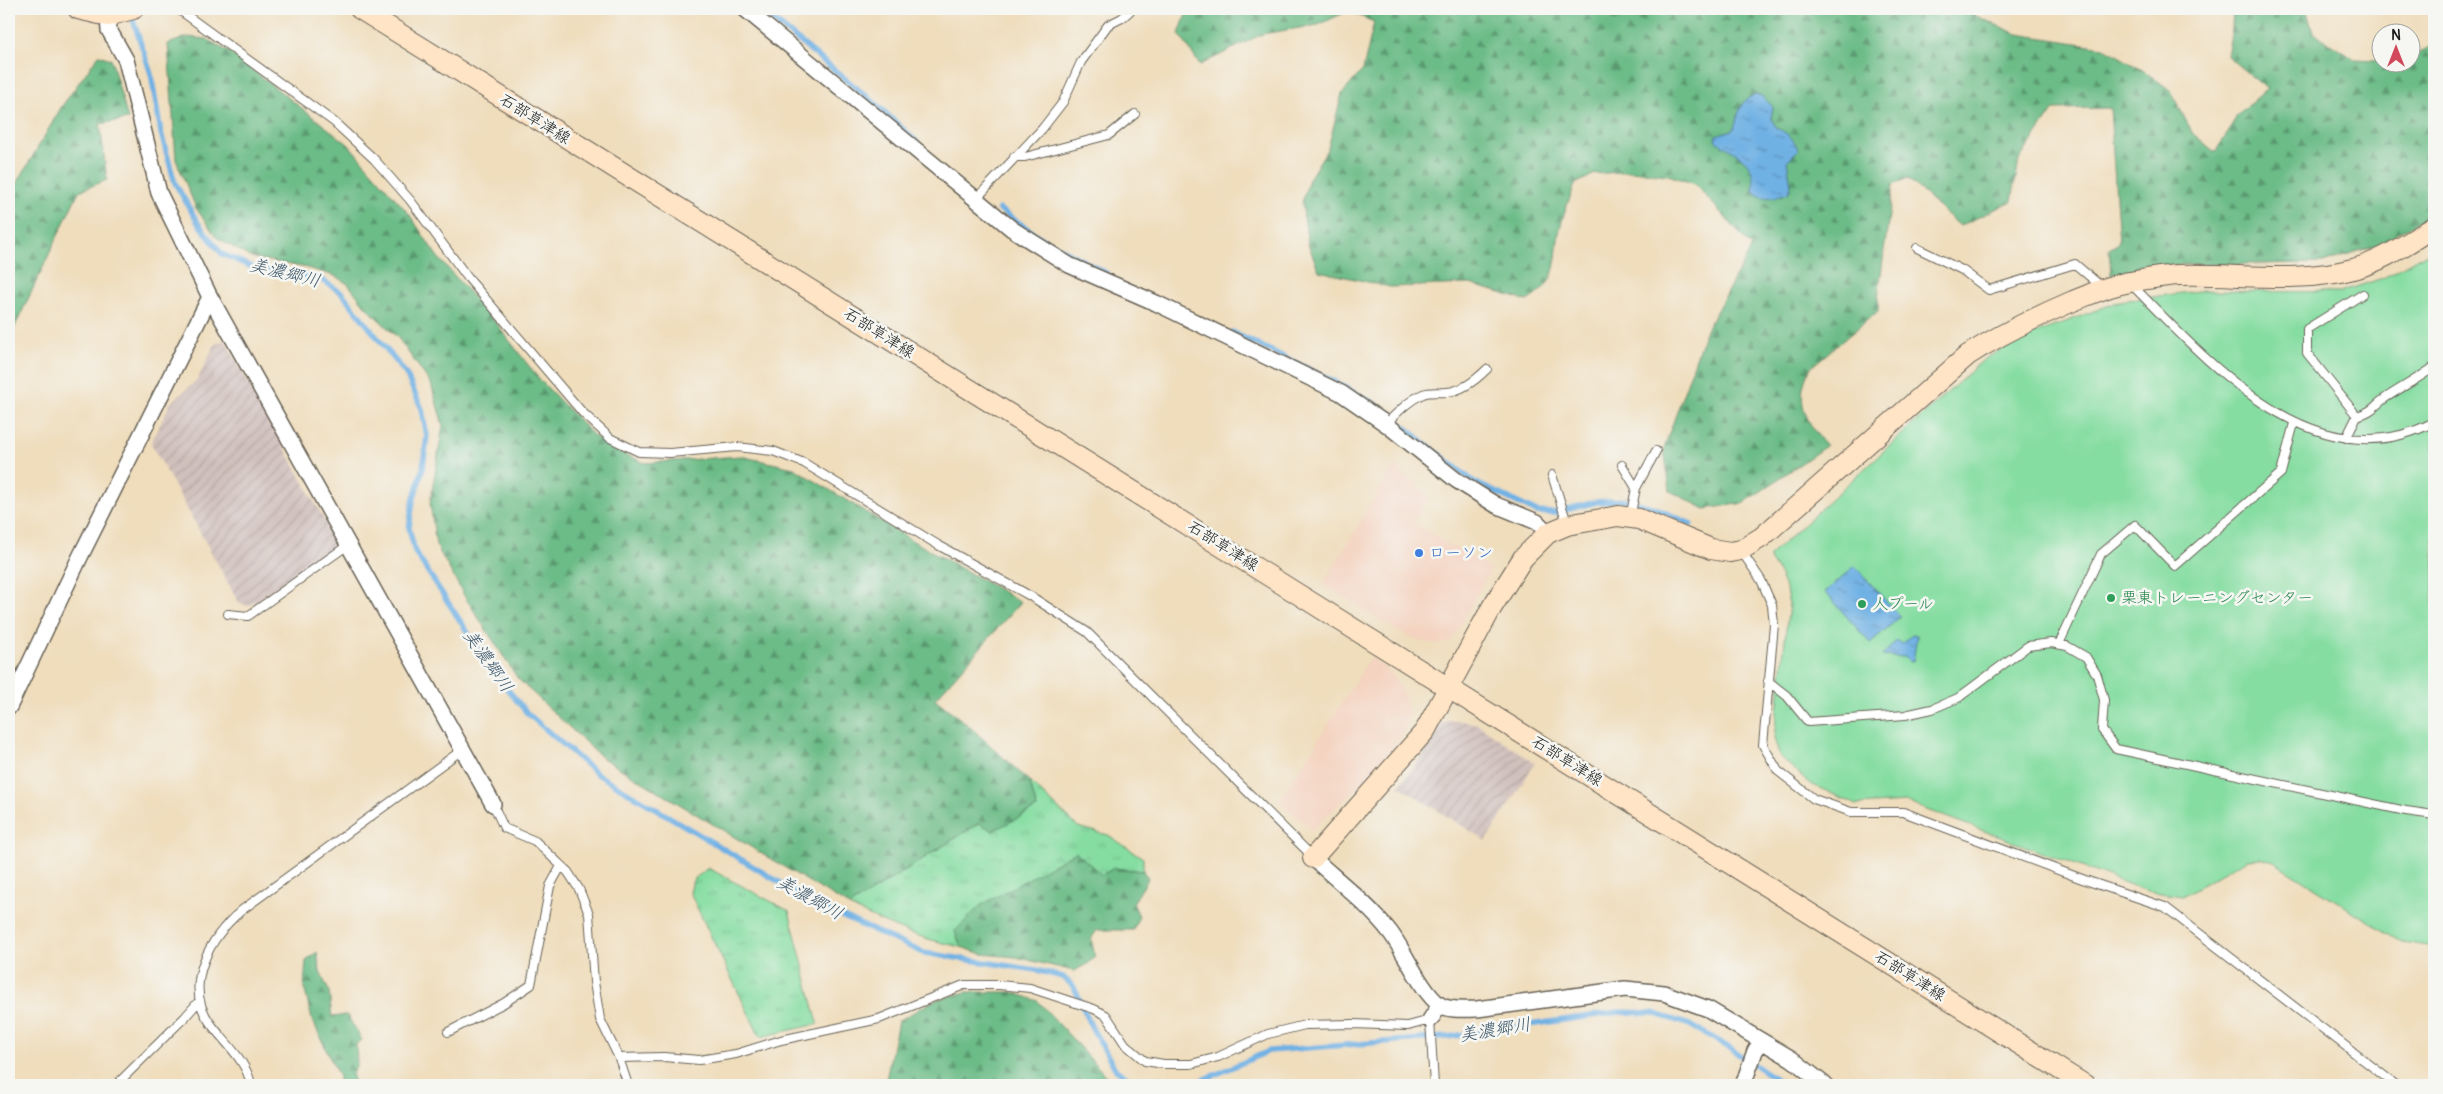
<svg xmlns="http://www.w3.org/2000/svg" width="2443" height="1094" font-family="Pangolin,'Klee One',sans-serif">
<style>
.built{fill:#f4d3c0}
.industrial{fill:url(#industrial-furrows)}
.grass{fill:url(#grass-tufts);stroke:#507c5e}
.forest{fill:url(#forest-firs);stroke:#446c52}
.pitch{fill:#85dda1;stroke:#507c5e}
.water{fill:url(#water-ripples);stroke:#466680}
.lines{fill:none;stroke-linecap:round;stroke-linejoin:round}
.stream{stroke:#70b1e4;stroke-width:5.5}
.lane-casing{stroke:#666054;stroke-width:10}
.street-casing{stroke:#666054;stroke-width:18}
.secondary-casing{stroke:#666054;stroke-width:22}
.lane{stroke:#fff;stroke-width:8}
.street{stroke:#fff;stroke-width:15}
.secondary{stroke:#ffe4c6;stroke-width:20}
.shop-dot{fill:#3f7fe0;stroke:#f6f6f2;stroke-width:2}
.leisure-dot{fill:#2e9e5b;stroke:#f6f6f2;stroke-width:2}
.labels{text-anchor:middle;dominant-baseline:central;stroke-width:5;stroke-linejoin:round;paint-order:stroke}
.street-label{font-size:16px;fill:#1c1c1c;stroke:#f6f6f2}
.shop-label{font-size:16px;fill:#366cbe;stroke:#f6f6f2;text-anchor:start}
.leisure-label{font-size:16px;fill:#27864d;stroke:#f6f6f2;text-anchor:start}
.water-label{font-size:18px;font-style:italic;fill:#3e586c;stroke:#f6f6f2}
</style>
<defs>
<pattern id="industrial-furrows" width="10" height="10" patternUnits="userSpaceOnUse" patternTransform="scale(1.25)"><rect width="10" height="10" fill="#d0c0bc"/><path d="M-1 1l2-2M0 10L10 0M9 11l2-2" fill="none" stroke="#b2a4a1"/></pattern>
<pattern id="grass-tufts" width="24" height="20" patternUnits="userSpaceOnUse" patternTransform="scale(1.25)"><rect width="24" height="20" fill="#85dda1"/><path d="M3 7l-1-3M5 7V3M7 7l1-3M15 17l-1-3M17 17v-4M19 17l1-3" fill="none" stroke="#72bd8a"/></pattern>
<pattern id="forest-firs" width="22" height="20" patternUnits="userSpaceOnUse" patternTransform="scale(1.25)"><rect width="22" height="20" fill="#6cbc87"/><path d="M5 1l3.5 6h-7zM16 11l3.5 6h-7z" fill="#58986e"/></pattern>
<pattern id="water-ripples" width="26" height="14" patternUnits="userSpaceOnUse" patternTransform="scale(1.25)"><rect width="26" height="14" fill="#70b1e4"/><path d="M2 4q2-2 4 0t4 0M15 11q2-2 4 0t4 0" fill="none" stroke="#5b8fb8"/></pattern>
</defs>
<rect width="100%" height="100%" fill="#f6f6f2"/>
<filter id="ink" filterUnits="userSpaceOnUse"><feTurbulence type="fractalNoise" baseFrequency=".02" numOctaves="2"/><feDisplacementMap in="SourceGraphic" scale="10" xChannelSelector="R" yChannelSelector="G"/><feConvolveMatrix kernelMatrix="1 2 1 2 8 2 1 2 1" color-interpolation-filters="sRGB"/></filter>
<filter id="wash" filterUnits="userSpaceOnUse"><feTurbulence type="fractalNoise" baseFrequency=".0096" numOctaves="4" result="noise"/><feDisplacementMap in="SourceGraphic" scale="20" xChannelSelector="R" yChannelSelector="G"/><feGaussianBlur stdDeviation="1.12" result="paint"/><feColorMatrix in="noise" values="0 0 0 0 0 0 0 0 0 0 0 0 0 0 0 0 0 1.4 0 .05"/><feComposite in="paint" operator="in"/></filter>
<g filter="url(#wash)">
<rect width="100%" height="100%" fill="#efddbc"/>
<path class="built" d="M1394,465l36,31 -17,27 78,46 -39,71 -11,4 -19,-2 -24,-11 -75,-47z
M1371,657l21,17 14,25 2,13 -3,18 -12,18 -37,41 -44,41 -33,-29z"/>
<path class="industrial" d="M225,340l109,197 -3,12 -82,57 -10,-3 -88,-160 19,-39 28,-25 17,-35z
M1447,721h18l12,3 58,39 -49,78 -87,-55 24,-31 18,-31z"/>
<path class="grass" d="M1029,781l49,46 30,8 35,23v13l-29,-3 -12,7 -59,-3 -63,34 -25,25 6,16c-41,-8 -75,-22 -112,-41l130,-83 58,-15z
M708,868l81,43 29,113 -58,13 -70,-144 3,-13z"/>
<path class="forest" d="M1188,9h772l57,25 86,13 41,24 26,19 23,44 22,18 17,-25 5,-12 30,-26 -40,-33 5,-27 1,-20h73l7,23 41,27 26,1v2h30l1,-4 23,-14v169l-55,31 -56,19 -163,2 -49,10 -2,-27 10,-6 -9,-134 -56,1 -35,51 -7,41 -52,25 -53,-48 -14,7 -15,112v14l-67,56c-18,32 -6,53 15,79l-82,57 -39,6 -35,-18 -6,-43 42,-118 46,-83 -57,-63 -27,-9 -37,-4 -36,3 -20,10c-4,12 -10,25 -13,37 -11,36 3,57 -35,80l-57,-17 -80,3 -71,-16 -11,-27 -6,-41 7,-24 19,-31 14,-54 21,-24 11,-48 -26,-11 -30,14 -56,9 -62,31 -21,-31z
M187,37l20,2 22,13 119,92 61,70 28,42 59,67 43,56 55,57 18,13 33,14 95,-7 54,12 119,73 108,61 -86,97 33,26 61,56 8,27 -44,23 -14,-8 -130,83 -248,-149 -83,-78 -53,-82 -29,-52 -6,-42 13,-78 -12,-41 -33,-46 -32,-31 -18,-23 -13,-8 -28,-8 -57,-11 -34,-20 -20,-29 -20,-48 -8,-116z
M99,55l12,4 17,60 -28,5 7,56 -28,11 -68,144 -2,11v-149l53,-91z
M1076,852l26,23 12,-7 29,3 5,8 -15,24 6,13 -6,14h-36l-6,9 4,17 -6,7 -15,8 -58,-14 -34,-3 -21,-7 -6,-16 25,-25z
M317,952l3,20 9,19 3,26 15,-2 15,25 -6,4 1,20 -5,10 4,11h-17v-8l-27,-58 -8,-32 2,-26z
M967,992h45l26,9 76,84h-226l-2,-5 12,-59 37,-21z"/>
<path class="pitch" d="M2434,249v698l-32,-5 -128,-80 -14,-4 -13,1 -65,37 -35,-5 -242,-89 -48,3 -46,-21 -31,-27 -6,-19 15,-134c-3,-19 -10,-32 -21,-47l215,-197 33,-19 104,-40 78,-10 142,1 43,-14z"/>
<path class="water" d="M1755,95l7,1 11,11 -2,11 5,10c10,4 19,11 22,22l-11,11 4,24 -2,7c-12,5 -25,10 -36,-1 6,-29 -19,-38 -38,-51l1,-5 17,-5c7,-15 4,-29 22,-35z
M1855,566l45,51 -30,26 -45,-51z
M1912,635l5,1 -4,25 -3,1 -4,-5 -24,-1 15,-16 5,4z"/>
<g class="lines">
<path class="stream" d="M760,9l117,96 39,36
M133,20l18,54 10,59 14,50 23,40 24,31 30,13 70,13 20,13 64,81 16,35 5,27 -4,32 -10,33 -4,27 6,24 80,122 32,39 70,61 226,134 101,45 112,17 27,7 11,10 18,41 24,42 18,12 12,3
M999,209l42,29 65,35
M1232,332l101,49 44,24 97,77 63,30 16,1 43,-11 30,-2 29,8 36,16
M1192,1085l77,-34 178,-14 172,-25 34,1 37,12 30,17 65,43"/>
</g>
</g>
<g filter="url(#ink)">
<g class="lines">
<g class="lane-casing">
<path id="lane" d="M178,9l156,113 40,37 36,41 58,78 114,134 28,26 29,14 31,1 67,-6 36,4 31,12 134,82 94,52 55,35 225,224
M1014,157h11l84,-22 26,-21
M976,199l66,-70 21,-27 18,-40 27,-37 14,-7 10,-9
M1917,248l45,22 27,20 86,-26 27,23
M2132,285c75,76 183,200 302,137
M2357,416l-50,-63v-24l56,-35
M1386,424c11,-11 23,-24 37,-30 8,-3 16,-1 24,-2 16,-1 30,-13 40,-23
M2346,438l11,-22c16,-5 15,-8 27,-17 16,-11 34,-20 50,-32
M1622,465l14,23 -6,30
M1552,475l15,48
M1636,488l20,-37
M1742,552l19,28 11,25 2,20 -11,120 15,26 36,28 37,13h52l182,68 80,27 231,178
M228,614l20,2 100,-71
M2059,644l42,-90 34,-29 40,41 106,-93 13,-50
M1768,681l19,15 21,26 97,-7 27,-6 26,-11 70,-52 23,-3 16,3 19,11 11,18 7,25 -2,30 14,19 290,62 28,4
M493,804l11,24 31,13 33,31 11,17 10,25 5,68 6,37 19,39 9,27
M448,1032l56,-29 27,-18 19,-99 11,-20
M619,1058l45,-1 35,3 37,-6 45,-14 98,-21 85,-34h35l31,3 64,21 12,6 19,29 20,17 19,3h27l27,-7 50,-23 37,-9 48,-1 55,2 22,-6 4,65
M116,1085l69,-68 15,-17
M251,1085c-4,-24 -26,-42 -40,-61 -30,-39 0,-88 31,-114l220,-160"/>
</g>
<g class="street-casing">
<path id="street" d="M745,9l267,220 57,36 87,38 185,90 45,31 70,56 40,25 41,17 11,11
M108,16l1,14 17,30 33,133 51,104 283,507
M9,707l70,-148 131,-262
M1313,858c26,24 55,46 77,74 14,18 32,61 50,73 10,6 26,4 37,4l148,-20 39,4 44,16 84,50 33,26
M1430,1020l10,-15
M1743,1085l12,-34 6,-10"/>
</g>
<g class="secondary-casing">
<path id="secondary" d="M78,9l30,7 25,-7
M360,9l1725,1076
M1313,858l112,-127 67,-124 31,-49 25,-25 19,-8 51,-9 21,3 72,30 19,3 11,-2 21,-13 206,-182c34,-22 68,-38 105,-54 18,-7 37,-16 57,-19 16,-3 33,-6 49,-7 58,-2 118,9 174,-6 29,-7 56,-27 81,-42"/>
</g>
<use href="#lane" class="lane"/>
<use href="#street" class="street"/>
<use href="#secondary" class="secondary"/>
</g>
</g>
<circle class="shop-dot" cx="1419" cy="553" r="5"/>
<g class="leisure-dot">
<circle cx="2111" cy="598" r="5"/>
<circle cx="1862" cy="604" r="5"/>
</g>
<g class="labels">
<g class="street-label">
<text transform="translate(535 119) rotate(32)">石部草津線</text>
<text transform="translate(879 333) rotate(32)">石部草津線</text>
<text transform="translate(1223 546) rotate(32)">石部草津線</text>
<text transform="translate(1567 761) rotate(32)">石部草津線</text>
<text transform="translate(1910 976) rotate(32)">石部草津線</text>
</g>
<g class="shop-label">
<text x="1429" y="553">ローソン</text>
</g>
<g class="leisure-label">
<text x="2121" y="598">栗東トレーニングセンター</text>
<text x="1872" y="604">人プール</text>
</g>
<g class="water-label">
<text transform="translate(285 273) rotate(14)">美濃郷川</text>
<text transform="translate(488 661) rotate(55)">美濃郷川</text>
<text transform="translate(810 898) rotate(29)">美濃郷川</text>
<text transform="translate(1495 1030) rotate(-9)">美濃郷川</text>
</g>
</g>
<rect width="2443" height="1094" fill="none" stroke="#f6f6f2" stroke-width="30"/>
<g transform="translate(2396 48)"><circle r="24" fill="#f6f6f2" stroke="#9f9f9c"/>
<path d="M0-4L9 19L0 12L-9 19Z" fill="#d1495b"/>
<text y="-8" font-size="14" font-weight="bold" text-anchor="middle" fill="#1c1c1c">N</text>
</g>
</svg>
